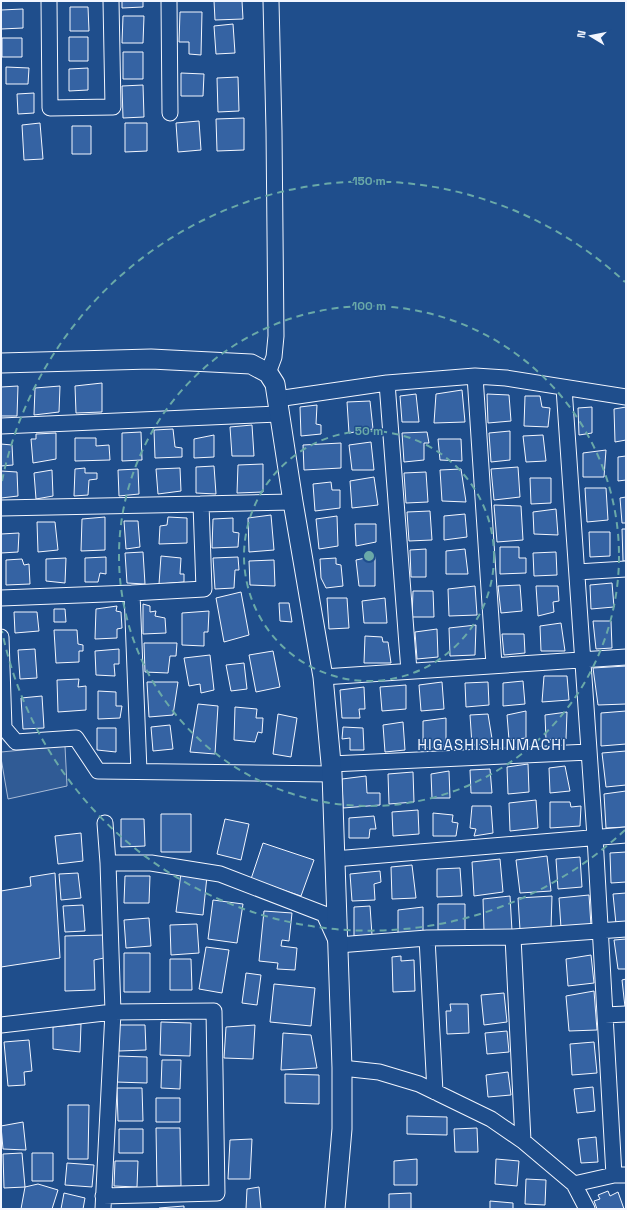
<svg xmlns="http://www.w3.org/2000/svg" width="627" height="1210" font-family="'Space Grotesk',sans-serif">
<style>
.parking{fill:#305b95;stroke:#a8bbd7}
.building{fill:#3563a3;stroke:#f2f6ff}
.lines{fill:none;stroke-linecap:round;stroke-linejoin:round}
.minor-casing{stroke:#f2f6ff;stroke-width:17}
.tertiary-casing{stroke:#f2f6ff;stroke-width:21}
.minor{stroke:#1f4e8c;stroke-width:15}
.tertiary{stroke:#1f4e8c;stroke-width:19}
.ring{fill:none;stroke:#6aa9a8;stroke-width:2;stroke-dasharray:7 5}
.labels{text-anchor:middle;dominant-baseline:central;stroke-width:3;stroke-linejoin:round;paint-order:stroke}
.neighbourhood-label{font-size:15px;letter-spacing:1px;fill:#f2f6ff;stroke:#1f4e8c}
.centre{fill:#6aa9a8;stroke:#1f4e8c;stroke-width:2}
.ring-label{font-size:12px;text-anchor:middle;font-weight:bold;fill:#6aa9a8;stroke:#1f4e8c;stroke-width:3;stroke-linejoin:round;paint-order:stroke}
</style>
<rect width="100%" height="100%" fill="#1f4e8c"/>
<path class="parking" d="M65,746l2,40 -59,13 -7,-41v-6z"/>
<path class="building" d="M122,1h21v6l-21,1z
M214,1h28l1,18 -28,1z
M70,7h18l1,24h-19z
M23,9v19l-22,1v-19z
M180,12h22l-1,43 -12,-1v-12h-10z
M123,16h21l-1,27h-21z
M233,24l2,29 -19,1 -2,-28z
M69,37h19v24h-19z
M2,38h20v19h-20z
M123,52h20v27h-20z
M6,67l23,1 -1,16h-22z
M88,68v22l-19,1v-22z
M181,73l23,1 -1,22h-22z
M238,77l1,34 -21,1 -1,-34z
M143,85l1,32 -21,1 -1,-32z
M34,93v20l-16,1 -1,-20z
M244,118v32l-27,1 -1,-32z
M199,121l2,29 -23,2 -2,-29z
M40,123l3,36 -19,1 -2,-35z
M125,123h22v28l-22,1z
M72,126h19v28h-19z
M102,383v29l-26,1 -1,-27z
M18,386l-1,30h-16v-29z
M60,386l-1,26 -25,3 1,-27z
M462,390l3,32 -31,1 2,-29z
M416,394l3,28h-17l-2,-26z
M487,394l22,1 2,26 -23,2z
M525,396h15l2,11 8,1 -2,19 -24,-1z
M370,401l3,28 -24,4 -2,-31z
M317,405l-1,19 5,1v9l-20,2 -1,-29z
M592,407v26l-13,2 -1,-27z
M626,407v33l-11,2 -1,-33z
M252,425l2,31h-22l-2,-29z
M173,429l2,18 7,1v9l-27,1 -1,-28z
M510,431v29l-19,2 -2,-29z
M141,432l1,28 -20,1v-28z
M427,432l2,11h-5v17l-20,2 -2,-29z
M56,433v26l-23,4 -2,-24h5v-5z
M214,435v22l-20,1v-19z
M543,435l3,26 -20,1 -3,-26z
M75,438h21v8l13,-1 1,15 -35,1z
M438,439h23l1,22 -22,-1z
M371,442l3,28h-22l-3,-25z
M341,443v25l-37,2 -1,-25z
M1,444l11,1 1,20 -12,1z
M606,450l-2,27h-21v-24z
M626,456v24l-8,1v-24z
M263,464v28l-26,1 1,-28z
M214,466l2,28 -20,-1v-26z
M518,467l2,30 -26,3 -3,-31z
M85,468v5h12v6l-8,1 -1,15 -14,1 1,-27z
M180,468l1,23 -23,3 -2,-25z
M138,469l1,25 -20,2 -1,-26z
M461,469l5,33 -24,-1 -2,-31z
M52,470l1,26 -17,3 -2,-26z
M1,471l16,1 1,24 -17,2z
M426,472l2,30 -22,1 -2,-30z
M374,477l4,28 -26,3 -2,-27z
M530,478h21v25l-20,1z
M331,482l1,8h8v18l-25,3 -2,-27z
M585,488h21l2,32 -21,2z
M626,497v26h-4l-2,-25z
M494,505l27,1 2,34 -26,2z
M556,509l2,26 -24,-1 -1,-22z
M430,511l2,29 -23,1 -2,-29z
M465,514l2,23 -23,3v-24z
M271,515l3,35 -25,2 -1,-34z
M337,516l1,30 -19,3 -3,-30z
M105,517v33l-24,1 1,-32z
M168,517l19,1v25l-28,1 1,-18 7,-1z
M233,518v14l6,1 -1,14 -26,1 1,-29z
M124,521h14l2,26 -14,2z
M37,522h18l3,28 -20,2z
M355,524h21v18l-20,4z
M622,529h4v32h-3z
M589,532h21v24l-20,1z
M19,533l-1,19 -17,1v-19z
M500,547h19v11h7v15l-26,1z
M426,549v28h-15l-1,-27z
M465,549l3,25h-22v-23z
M143,552l2,32 -18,-1 -2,-30z
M556,552l1,23 -23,1 -1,-23z
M161,556l20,2 -1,16h4v8l-25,2z
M375,556v30h-16l-3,-26z
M106,557v17l-6,-1 -2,9h-13v-24z
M238,557l1,13h-4l-1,18 -19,1 -2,-31z
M66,558l-1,25 -19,-2v-22z
M336,558v6l5,1 2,21 -17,2 -5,-10 -1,-19z
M22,559l2,6 5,-1 1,20 -24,1v-25z
M274,560l1,26 -25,-1 -1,-24z
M612,583l2,24 -23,2 -1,-24z
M520,585l2,26 -21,2 -3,-27z
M475,586l2,29 -28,1 -1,-27z
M536,586h22l1,15 -6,1 1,10 -16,4z
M413,591h20l1,26h-22z
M241,592l8,43 -25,7 -8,-44z
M327,598h20l2,30 -20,1z
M385,598l2,25h-23l-2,-22z
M279,603h10l3,19 -12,-1z
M143,604l7,2v6l6,-1 -1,5 10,2 1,15 -23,1z
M117,606l-1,5 5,1 1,16 -5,1v9l-22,1 1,-30z
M54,609h11l1,13h-12z
M209,611l-1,21h-4v14l-22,-1v-32z
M14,612h23l2,19 -24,2z
M593,621h18l1,27 -16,1z
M561,623l4,28h-24l-1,-25z
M476,625l-1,30 -25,1 -1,-28z
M437,629l1,28 -21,2 -2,-27z
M54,630h23l1,14 5,1v6h-4v11l-23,1z
M502,634h22l1,19 -21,2z
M365,636l17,1 1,5h5l3,21h-27z
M144,643h33l-1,13h-6l-2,17 -23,-1z
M35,649l2,29 -17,1 -2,-29z
M119,649v15h-5l1,12 -19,-1 -1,-24z
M273,651l7,36 -24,5 -7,-37z
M210,655l4,35 -13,3 -1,-9 -11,2 -5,-28z
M244,663l3,26 -16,2 -5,-26z
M626,666v38l-28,1 -5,-37z
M544,676h23l2,24 -27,2z
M79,679l-1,8 8,-1v24l-28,2 -1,-32z
M523,681l2,23 -22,2v-23z
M147,682h31l-5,33 -24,2z
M442,682l2,27 -23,2 -2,-26z
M488,682l1,23 -23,2 -1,-24z
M406,685v24l-24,2 -2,-24z
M364,687l1,22h-6l1,9h-18l-2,-28z
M98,691l18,1v14h6l-2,12 -22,1z
M42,696l2,32 -21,1 -2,-31z
M198,704l20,2 -3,48 -25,-2z
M235,707l22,2 -1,9h7l-1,15 -4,-1 -3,10 -21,-2z
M526,711v27l-17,2 -2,-25z
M626,711v33l-25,2v-33z
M567,712l-1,27 -20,1 -1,-25z
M278,714l19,4 -6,39 -18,-3z
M488,714l5,31h-21l-2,-30z
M446,718v28l-23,2v-27z
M403,722l2,28 -20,2 -2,-27z
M170,725l3,24 -20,2 -2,-24z
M343,727l20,1 1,22h-14v-12l-8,1z
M97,728h19v24l-19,-2z
M626,751v34l-20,2 -4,-34z
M528,764l1,28 -21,2 -1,-27z
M565,766l5,25 -20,2 -1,-25z
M490,769l2,24h-21l-1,-23z
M449,771l1,27h-18l-1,-24z
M413,772l1,30 -25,2 -1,-30z
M366,776l1,17h13v12l-37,3 -1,-29z
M626,791v36l-20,1 -2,-34z
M536,800l2,28 -28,3 -1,-28z
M550,802h20l1,5 10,-1 -1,20 -30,2z
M472,806h19l2,27 -19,3 2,-7 -6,-1z
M418,810l1,24 -26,2 -1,-24z
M433,813l20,2 -1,7 6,1 -2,13h-23z
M161,814h30v38h-30z
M374,816l2,13h-6l-1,9h-20v-20z
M121,819h23l1,27 -24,1z
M225,819l24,5 -8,36 -24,-6z
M81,833l2,28 -25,3 -3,-28z
M263,843l51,17 -13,36 -50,-17z
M626,852v30l-15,1 -1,-30z
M547,856l4,35 -31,2 -4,-33z
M580,857l2,30 -24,2 -2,-30z
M500,859l3,33 -29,4 -2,-34z
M412,865l4,33 -24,1 -1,-32z
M460,868l2,28 -25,1v-28z
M380,871l1,11 -7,2 1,16 -23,1 -2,-27z
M55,873l5,85 -59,9v-76l30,-5 -1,-9z
M78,873l3,25 -20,2 -2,-26z
M181,873l26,3 -4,39 -27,-3z
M125,876h25l-1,27h-25z
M626,893v29l-10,2 -3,-30z
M589,895l2,31 -30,2 -2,-30z
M510,896l2,35h-28l-1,-32z
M552,896l-1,33 -31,1 -2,-32z
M213,900l30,4 -6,39 -29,-4z
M438,904h27v26h-27z
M83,905l2,26 -20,1 -2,-26z
M370,906l2,29 -18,1v-29z
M423,907v26l-25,1v-24z
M264,911l28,2 -3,28 -7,-1 -1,6 16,2 -2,22 -18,-1 1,-6 -19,-2z
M149,918l2,28 -25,2 -2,-28z
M197,924l2,29 -28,2 -1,-30z
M104,935v23l-10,2 1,30 -30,1v-55z
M626,939v30h-8l-4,-29z
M206,947l23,3 -7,43 -23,-4z
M124,953h26v39h-26z
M591,955l3,28 -26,3 -2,-27z
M401,956v5l13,-1 1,31 -22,1 -1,-35z
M170,959h21l1,31h-22z
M246,973l15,2 -4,30 -15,-2z
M626,979v28h-1l-3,-27z
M274,984l41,4 -4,38 -41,-4z
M594,991l3,39 -28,1 -3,-35z
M504,993l3,29 -23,3 -3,-30z
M450,1004h18l1,29 -22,1 -1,-23h5z
M161,1022l30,1 -1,33 -30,-1z
M81,1024l-1,28 -27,-3v-22z
M119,1025h26l1,25 -27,1z
M255,1025l-2,34 -29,-1 2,-31z
M507,1031l2,21 -22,2 -2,-21z
M283,1033l28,2 6,33 -36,2z
M29,1040l3,31 -8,1 1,13 -17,1 -4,-44z
M594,1042l3,31 -25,2 -2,-31z
M117,1056l30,1v26l-31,-1z
M162,1060h19l-1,29 -19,-1z
M508,1072l3,23 -23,2 -2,-22z
M285,1074l34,1v29l-34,-1z
M593,1087l2,24 -18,2 -3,-24z
M117,1088h25l1,33h-25z
M156,1098h24v24h-24z
M68,1105h21l-1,54h-20z
M407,1116l40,1v18l-40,-1z
M23,1122l3,28 -23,-1 -2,-23z
M156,1128h24l1,58h-24z
M477,1128l1,24h-23l-1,-23z
M119,1129h24v24h-24z
M596,1137l2,25 -17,1 -3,-24z
M252,1139l-2,40h-22l2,-39z
M22,1153l3,34 -21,1 -1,-34z
M32,1153h21v28h-21z
M417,1159v26h-23v-24z
M496,1159l23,2 -2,25 -22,-2z
M115,1161h23l-1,26 -23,-1z
M67,1163l27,2 -2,22 -27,-2z
M526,1179l20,1 -1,25 -20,-1z
M38,1184l20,6 -6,19h-31l4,-22z
M259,1187l2,22h-15l1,-20z
M608,1191l2,5 8,-4 6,17h-27l-3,-8 6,-2 -2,-4z
M64,1193l21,5 -2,11h-22z
M411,1193v16h-22v-15z
M490,1201l23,2v6h-23z
M184,1206v3h-25v-1z"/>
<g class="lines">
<g class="minor-casing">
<path id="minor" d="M49,1l1,107 63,-1 -2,-106
M169,1l1,112
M268,373l6,-16 2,-21 -2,-205 -3,-130
M475,376l19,289
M387,383l22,288
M564,388l31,449 19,338
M277,399l110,-16 88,-7 31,2 120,19
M1,426l278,-12
M1,508l200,-4
M577,572l49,-3
M132,593l7,178
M1,598l131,-5 72,-4 -3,-85 92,-2
M1,637l3,91 12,14 60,-4 22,33 234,3
M323,677l303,-20
M331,764l258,-12
M334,859l292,-24
M108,863h43l69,11 104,40 14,31 89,-7 86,-1 113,-8
M513,937l10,204
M427,938l8,154
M605,1015l21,-1
M1,1025l112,-13 -10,197
M342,1068l37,4 40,12 72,35 32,22 51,43 40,-9h12
M574,1184l13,25
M103,1196l114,-3 -3,-182 -101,1 -5,-149 -3,-40"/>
</g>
<g class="tertiary-casing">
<path id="tertiary" d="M1,363l150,-4 100,5 17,9 7,11 18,118 30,175 9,97 10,294v61l-7,80"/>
</g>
<use href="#minor" class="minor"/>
<use href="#tertiary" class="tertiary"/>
</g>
<g class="ring">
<circle cx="369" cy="556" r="125"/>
<circle cx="369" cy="556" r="250"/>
<path d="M625 830A375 375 0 0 1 2 631M2 481A375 375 0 0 1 625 282"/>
</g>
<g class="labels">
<g class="neighbourhood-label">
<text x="492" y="744">HIGASHISHINMACHI</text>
</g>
</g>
<circle cx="369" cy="556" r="6" class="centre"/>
<g class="ring-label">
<text x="369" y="185">150 m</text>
<text x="369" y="310">100 m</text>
<text x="369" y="435">50 m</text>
</g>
<rect width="627" height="1210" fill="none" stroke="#f2f6ff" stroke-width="4"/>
<g transform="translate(591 36) rotate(280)" stroke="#1f4e8c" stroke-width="3" paint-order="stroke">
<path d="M0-3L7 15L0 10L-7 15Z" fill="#f2f6ff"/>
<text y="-6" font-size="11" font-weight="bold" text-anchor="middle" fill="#f2f6ff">N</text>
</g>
</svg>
